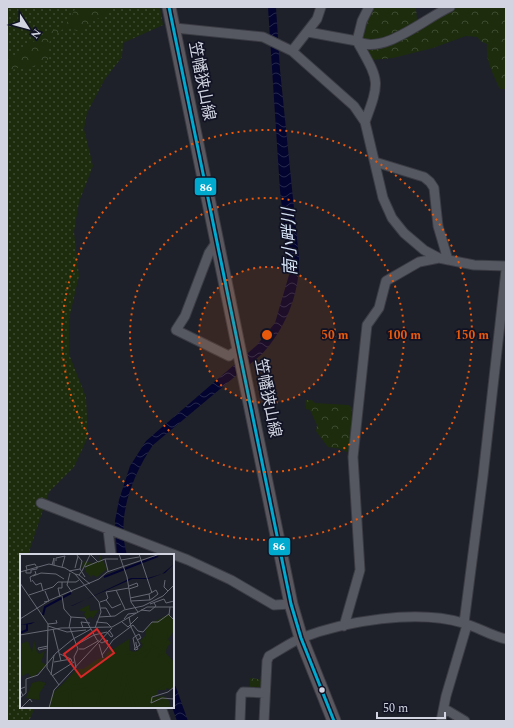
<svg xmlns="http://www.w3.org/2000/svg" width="513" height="728" font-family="Spectral,'Noto Sans JP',serif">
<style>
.grass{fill:url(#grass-dots)}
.forest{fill:url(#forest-crowns)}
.water{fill:url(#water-waves)}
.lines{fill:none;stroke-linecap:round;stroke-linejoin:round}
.minor-casing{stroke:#3a3b43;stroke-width:11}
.secondary-casing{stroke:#3a3b43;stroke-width:15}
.minor{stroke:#565861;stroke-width:9}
.secondary{stroke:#5a575f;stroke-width:13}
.bus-1-casing{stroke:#111324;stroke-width:6}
.bus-1{stroke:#00a9ce;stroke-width:3}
.ring{fill:none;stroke:#e8590c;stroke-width:2;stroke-dasharray:2 4}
.bus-dot{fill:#d2d5e1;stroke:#111324;stroke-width:1.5}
.labels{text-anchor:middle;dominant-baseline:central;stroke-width:3.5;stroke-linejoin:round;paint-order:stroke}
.street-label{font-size:16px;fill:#d2d5e1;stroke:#111324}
.water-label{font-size:17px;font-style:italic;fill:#d6e3f7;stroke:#111324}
.inset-river{fill:none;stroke:#03042f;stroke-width:2}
.inset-road{fill:none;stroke:#666873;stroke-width:1}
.view{fill:#d62828;fill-opacity:0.15;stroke:#d62828;stroke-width:2}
.inset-edge{fill:none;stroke:#d2d5e1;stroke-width:2}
.centre{fill:#e8590c;stroke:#111324;stroke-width:2}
.ring-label{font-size:12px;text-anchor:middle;font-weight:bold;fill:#e8590c;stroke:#111324;stroke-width:3.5;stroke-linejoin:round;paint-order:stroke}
.line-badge{stroke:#111324;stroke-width:1.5}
.badge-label{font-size:11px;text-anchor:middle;font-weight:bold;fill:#fff}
</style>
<defs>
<pattern id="grass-dots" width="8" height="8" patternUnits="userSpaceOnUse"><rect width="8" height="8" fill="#1c2c0d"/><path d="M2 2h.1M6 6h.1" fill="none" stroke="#3c4a30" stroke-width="1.8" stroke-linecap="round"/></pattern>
<pattern id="forest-crowns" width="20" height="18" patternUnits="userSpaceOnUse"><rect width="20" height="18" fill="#1c2c0d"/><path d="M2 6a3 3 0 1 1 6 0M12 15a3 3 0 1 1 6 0" fill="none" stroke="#3c4a30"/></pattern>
<pattern id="water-waves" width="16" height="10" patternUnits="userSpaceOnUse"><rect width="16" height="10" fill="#03042f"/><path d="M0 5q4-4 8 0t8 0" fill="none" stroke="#27284d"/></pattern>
</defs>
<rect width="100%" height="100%" fill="#1e202a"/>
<path class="grass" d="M7,7h153l3,18 -40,18 -1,14 -17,22 -18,34 -3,16 9,37 -14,36 -5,30 5,44 -10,43v35l17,43 2,40 -14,30 -25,25 -21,63h-7v152h14l-6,14h-22z"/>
<path class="forest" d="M76,7h40c-5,3 -8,7 -13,10 -2,1 -6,1 -9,3 -11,8 -12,17 -26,6 -8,5 -19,11 -20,21 -1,5 1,8 0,13l-16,7h-12l-13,5v-14l12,-4 14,-12 34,-20 3,-3z
M367,7h49l1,14 27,-8 12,-6h50v82h-6c-7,-14 -15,-30 -13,-45l-5,-2 -5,-5 -11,-1 -33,12 -40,10 -21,2 -11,-21z
M305,400h7l3,3 34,2 3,3 -1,12 3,2 -4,32 -9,-5 -13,-2 -4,-5 -8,-11 1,-6 -7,-15 -4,-1z
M250,678l14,2 -1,6 -3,4 -10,-1z"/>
<path class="water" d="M268,7h8l4,63 19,188c1,35 -13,70 -37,96l-109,91c-21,31 -37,72 -26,110h-10l-2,-34 4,-21 11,-34 16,-25 110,-95 19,-23 14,-48 -9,-85z
M173,679l15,42h-11l-5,-14z"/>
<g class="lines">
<g class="minor-casing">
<path id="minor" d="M175,28l88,9 29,14 62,55 11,16 18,76 9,20 12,15 20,17 15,8 35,7 32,1
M308,32l49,9 5,-20 7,-14
M357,41c26,15 68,-23 93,-34
M357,41c22,40 24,38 8,81
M292,51l25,-32 4,-12
M375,162l49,15 6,5 4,6 4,38 10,34
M218,240l-9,13 -24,63 -9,14 53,26 11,-8
M41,503l147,57 43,20 43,25 17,-1
M108,530l3,25
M464,623l19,-147 23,-206
M344,626l16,-56 -7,-113 14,-132 12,-17 7,-27 33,-19 20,-4
M161,707l5,14
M445,709l20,12
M240,721l1,-26 2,-3 22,1
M264,721l3,-60 2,-5c11,-6 21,-13 32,-18 44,-17 116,-29 162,-15 15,4 28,13 43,16
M441,721l5,-25 21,-71"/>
</g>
<g class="secondary-casing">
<path id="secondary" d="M169,7l122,597 10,34 33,83"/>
</g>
<use href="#minor" class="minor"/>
<use href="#secondary" class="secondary"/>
<g class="bus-1-casing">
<path id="bus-1" d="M169,7l122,597 10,34 33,83"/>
</g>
<use href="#bus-1" class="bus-1"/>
</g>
<circle cx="267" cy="335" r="68" fill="#e8590c" fill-opacity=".12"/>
<g class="ring">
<circle cx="267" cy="335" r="68"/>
<circle cx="267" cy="335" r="137"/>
<circle cx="267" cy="335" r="205"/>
</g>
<circle class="bus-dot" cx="322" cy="690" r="3.5"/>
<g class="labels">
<g class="street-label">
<text transform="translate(202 81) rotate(79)">笠幡狭山線</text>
<text transform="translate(268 398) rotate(79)">笠幡狭山線</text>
</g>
<g class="water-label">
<text transform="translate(290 242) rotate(-92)">南小畔川</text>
</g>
</g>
<g transform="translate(20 554)">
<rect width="154" height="154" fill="#1e202a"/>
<path d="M149,60l5,7v10l-7,9 -1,14 8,8v25l-16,3v4l-7,3 -1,6 14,-5 5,3 1,7 -120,-1 1,-11 26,-27h6l15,-10 8,-2 1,-4 22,-14v11l5,2 5,-2 4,-5 -2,-5 5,-3 -1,-6 6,-8z" fill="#1c2c0d"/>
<path d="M80,1l7,14 -10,8 -5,-2v3l-6,-6 -1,-5 -3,1 1,-7 10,2 6,-2zM69,51l1,6 9,-1 -7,9v-3l-6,3 -2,-5 3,-5 -3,3 -5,-2zM148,61l6,5v11l-6,8 3,4 -4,4 1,4 -2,-3 -2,3 10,11v9l-11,-17 -6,4 10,-17 1,-9 4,-2v-11l-5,-3 -7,13 -4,-2 -4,2 2,-7 7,-1zM133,80l-2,11 8,3 -9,3 -12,17v-4l-3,-3h5l14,-14 -21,10 -6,-1 -1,-2 2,-6 -1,6 9,1 7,-10 -3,-4 6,-6 -3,12 4,3 4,-6 -2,-1zM14,86l3,12 3,2 5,-3 -4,11 6,3 -15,13 -4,-5 -8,4v-33l8,-3 4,11zM103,115l7,10 10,28 -4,1 -10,-33h-3v7l-3,5zM55,117l9,4 -6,-2 3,5 -1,1 -5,-3 -21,16 1,16 -4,-1 2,-15 17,-13zM86,118l2,2 -9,30 -4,4 5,-17 -14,1 14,-2 -2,-2zM57,126h2l-4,5 8,-2 8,4 -20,4 2,16 -4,1 -1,-16 -8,4 -2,-3 11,-4zM19,127l7,2 -7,11v6l-13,-2 6,-15zM149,128h5v4l-4,4 -4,-3v3h-8v3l-8,5 14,-2 5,5 2,7 -8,-8 -19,8 5,-6 -3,-5zM106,129l6,25 -6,-12 -1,6 -6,5 -13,1 13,-11 -2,5 4,-1z" fill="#1c2c0d"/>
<path d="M154,10l-9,9 -3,1 -14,5h-16l-61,27h-16l-20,16 -4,2 -11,1 15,-3 20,-16h17l59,-28h17l14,-4z" fill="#03042f"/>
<path class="inset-river" d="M84,23l54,-21M23,61l2,-8 26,-14M0,79l7,-3v-6"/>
<path class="inset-road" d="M56,0l6,7 -2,8M70,0l8,8 7,-3M99,0l8,23 4,25 7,10M119,0l13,39M101,6l18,-3M36,7v-3l9,-2 -3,11M32,11l2,-7v7M65,13l12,-5M55,14l3,-12M6,16v3h5v-3l6,-1v-3M7,16l-1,-4 9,-2 1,2M49,17l11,-2 5,8M88,17l-3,-12h13M0,18l29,-8 16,4 10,6 24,28 2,10 -6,16M50,19l-3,12 5,7M55,20l4,1 3,-4 8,-16M59,21l11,9M13,22l8,-3 15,1 8,5M12,26l4,5 5,-2 2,8M145,26l-1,7 4,4M11,28l-1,-5 6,-3 -1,-3M0,29l28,41 -1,44 12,17M109,32l8,-3 1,3 -9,3M96,36l9,19M9,41l24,-8 5,-5h18l3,-2M42,42l2,13 7,8 -2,11M40,43l-2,-9h4v-6M110,44l19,-4M86,46l2,-2 -2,-6 23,-4M111,47l18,-1h1l3,-2 5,-4 -2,-4 -7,4 1,6M24,48l5,-1 -4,-10M80,48l6,-2 6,8 9,-4M130,50l14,-5 2,4 8,-2M150,53l-1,8 5,5M81,54h5l5,9M121,56l9,1 6,-5 -2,-3M51,63l14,1 12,22 5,3 5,-3 1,1 -4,1M79,63l16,-1 9,-6 19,-4 20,-10 11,-11M109,63l2,10 9,18 -6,4 1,1 3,-1 -1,-2 -1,-3v-2M0,65l30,-19 49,-21 8,-7 53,-18M104,65l4,-5 8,-1M76,68l11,1 4,4M102,68l6,5 10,-10M28,70l9,-1 -1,-3M28,72l19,6 19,-2M50,74l8,21 -4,8 2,11M63,74l-2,-6 9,1M33,75l8,32M0,81l41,-7 51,-1 35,-20h27M74,81l13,-3 4,5 2,-1 -4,-6M116,82l3,-2 2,4 -4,2M79,90l4,14M56,91l18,-10M27,94l-8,2 -1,-2 10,-2M115,94l-2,-10 3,-2M59,95h5l14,-8M40,100l11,5M82,101l11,-15 20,-15 5,6 5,1 9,-10h6l11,-8M34,108l17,-3 1,3M31,121l3,-20M32,122l22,-14M3,142l-3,-7 5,-2M0,144l6,-5v-14l12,-4 18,-22 17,-14 18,-10M131,149l1,-6 16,-5 6,-5M131,149l11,-5 12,1M1,154l9,-9 2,3M29,154l5,-18 58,-62"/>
<path class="view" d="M77,75l17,24 -33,24 -17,-23z"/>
<rect width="154" height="154" class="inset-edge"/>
</g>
<circle cx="267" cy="335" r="6" class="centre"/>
<g class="ring-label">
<text x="335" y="339">50 m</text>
<text x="404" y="339">100 m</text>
<text x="472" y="339">150 m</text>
</g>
<g class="line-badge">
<rect x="194" y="177" width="23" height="19" rx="4" fill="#00a9ce"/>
<rect x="268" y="537" width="23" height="19" rx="4" fill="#00a9ce"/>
</g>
<g class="badge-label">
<text x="206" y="191">86</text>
<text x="279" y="550">86</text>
</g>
<rect width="513" height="728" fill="none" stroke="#d2d5e1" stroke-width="16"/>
<g transform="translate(28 28) rotate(126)" stroke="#111324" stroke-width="3" paint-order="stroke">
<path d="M0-3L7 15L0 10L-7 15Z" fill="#d2d5e1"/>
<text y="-6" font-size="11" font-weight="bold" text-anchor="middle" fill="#d2d5e1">N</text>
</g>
<path d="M377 712v6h68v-6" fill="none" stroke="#d2d5e1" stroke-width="2"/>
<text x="383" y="712" font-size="12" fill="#d2d5e1" stroke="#111324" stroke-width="3" paint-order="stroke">50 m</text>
</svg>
